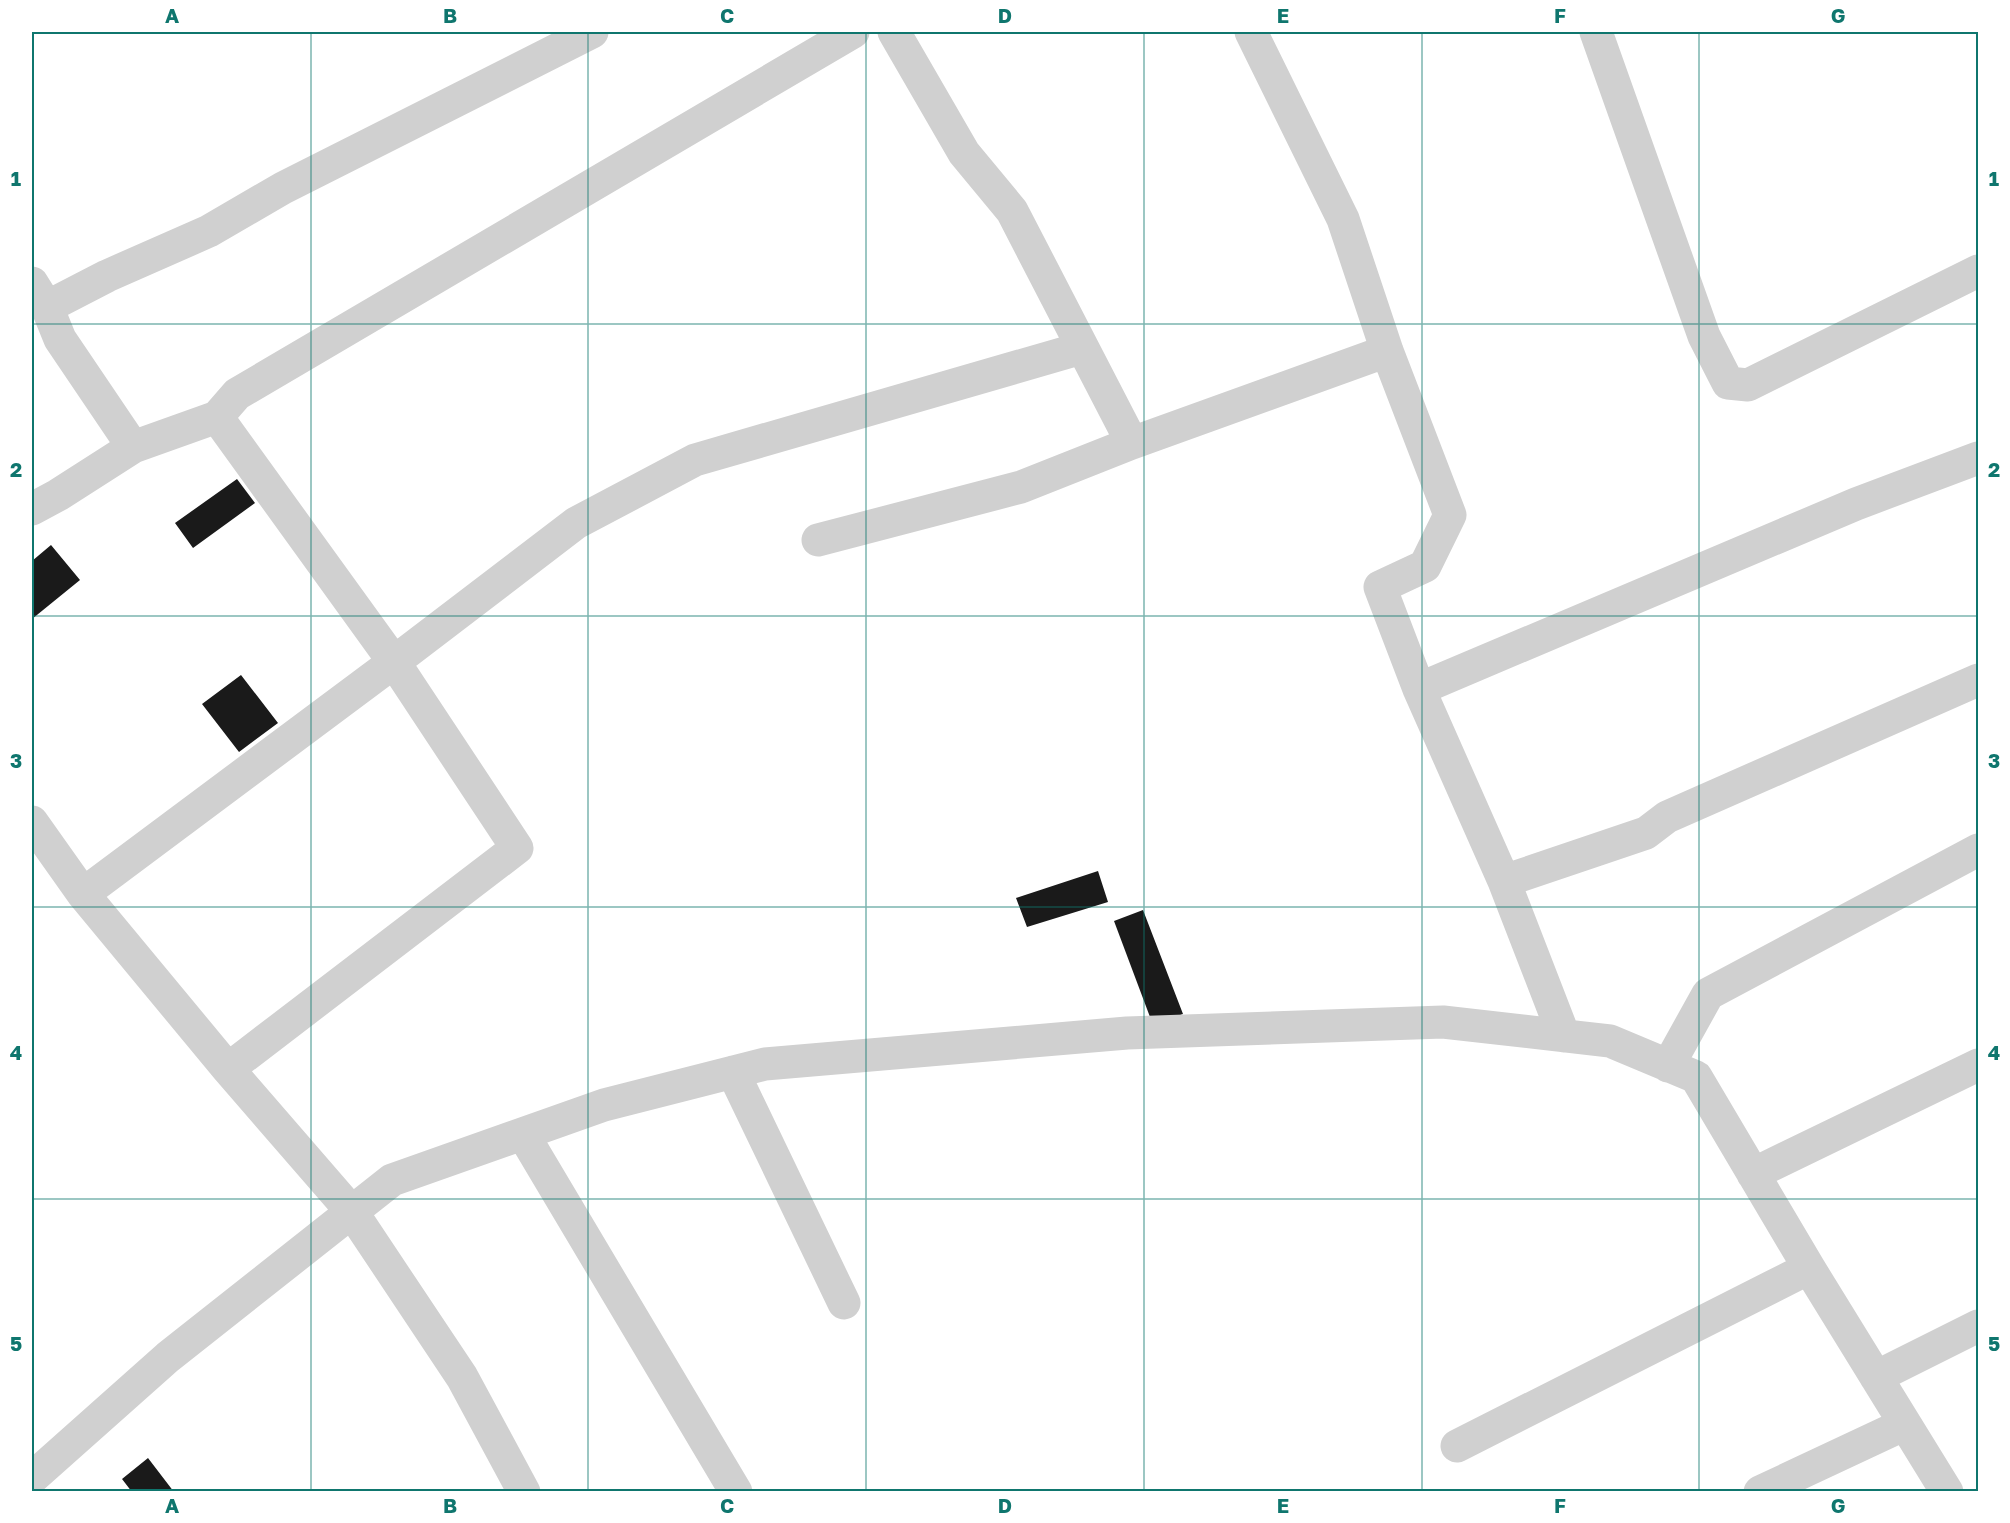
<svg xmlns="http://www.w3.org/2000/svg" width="2010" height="1523" font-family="'Golos Text',sans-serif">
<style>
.building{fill:#1a1a1a}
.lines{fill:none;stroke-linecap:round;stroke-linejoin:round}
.minor{stroke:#d0d0d0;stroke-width:33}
.grid{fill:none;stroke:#0f766e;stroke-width:1.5;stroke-opacity:0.55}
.neatline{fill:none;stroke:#0f766e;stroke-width:2}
.grid-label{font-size:20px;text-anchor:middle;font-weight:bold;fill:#0f766e}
</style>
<rect width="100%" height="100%" fill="#fff"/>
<path class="building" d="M237,479l18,24 -62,45 -18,-25z
M51,545l29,35 -48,39v-58z
M241,675l37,48 -39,29 -37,-48z
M1098,871l10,31 -81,25 -11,-29z
M1143,910l40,104 -30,11 -39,-104z
M148,1458l26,34h-42l-10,-13z"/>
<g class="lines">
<path class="minor" d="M894,32l70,121 48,58 120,232 255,-92
M1251,32l92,187 44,132 63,164 -25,51 -45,21 39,102 85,192 60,155
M1596,32l108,304 24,47 20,2 230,-114
M32,283l15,24 13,32 73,108
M47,307l60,-31 102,-45 74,-43 309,-156
M217,417l177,245 123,186 -289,221
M32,509l26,-14 75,-48 84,-30 20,-23 616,-362
M818,540l203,-53 111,-44
M1419,689l437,-185 122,-46
M32,822l51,72 145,175 124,143 110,165 62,115
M1504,881l142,-48 21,-16 311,-137
M83,894l311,-232 182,-139 119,-63 387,-112
M1668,1066l40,-72 270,-144
M733,1072l111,231
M523,1134l213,358
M1753,1174l225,-109
M1876,1377l102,-51
M1457,1446l352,-178
M32,1478l136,-121 224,-177 212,-75 161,-41 362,-31 316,-11 167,19 86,36 113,191 138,224
M1760,1492l145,-68"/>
</g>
<path class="grid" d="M311,32v1460M588,32v1460M866,32v1460M1144,32v1460M1422,32v1460M1699,32v1460M32,324h1946M32,616h1946M32,907h1946M32,1199h1946"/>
<rect width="2010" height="1523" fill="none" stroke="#ffffff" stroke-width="66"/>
<rect x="33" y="33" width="1944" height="1457" class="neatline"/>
<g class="grid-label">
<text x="172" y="23">A</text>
<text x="450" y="23">B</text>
<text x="727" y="23">C</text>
<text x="1005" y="23">D</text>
<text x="1283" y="23">E</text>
<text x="1560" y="23">F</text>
<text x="1838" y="23">G</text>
<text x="16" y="186">1</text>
<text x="1994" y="186">1</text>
<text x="16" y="477">2</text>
<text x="1994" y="477">2</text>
<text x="16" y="768">3</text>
<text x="1994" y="768">3</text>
<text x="16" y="1060">4</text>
<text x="1994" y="1060">4</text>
<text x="16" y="1351">5</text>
<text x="1994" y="1351">5</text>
<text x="172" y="1513">A</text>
<text x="450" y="1513">B</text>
<text x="727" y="1513">C</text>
<text x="1005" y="1513">D</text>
<text x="1283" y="1513">E</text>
<text x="1560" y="1513">F</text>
<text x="1838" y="1513">G</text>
</g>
</svg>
